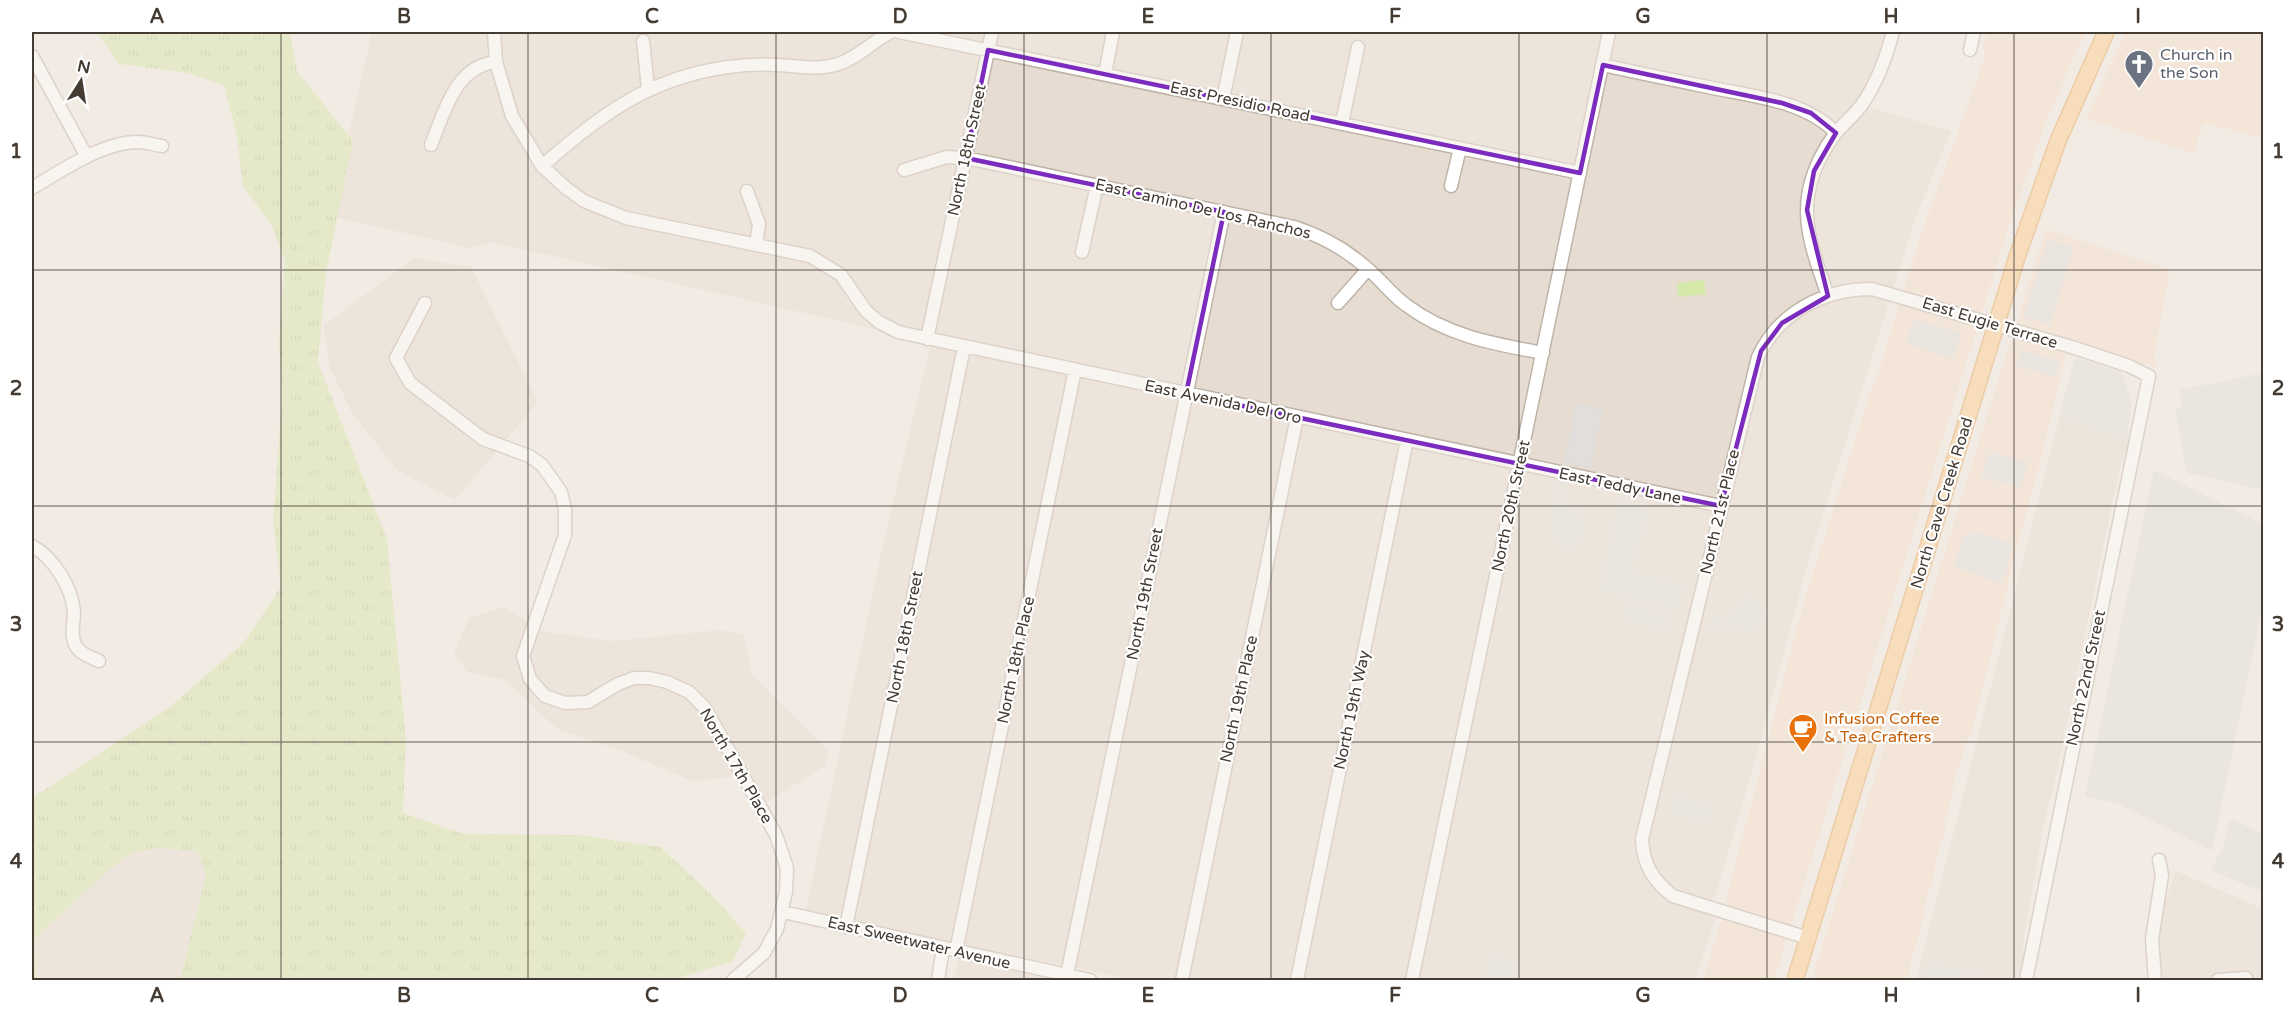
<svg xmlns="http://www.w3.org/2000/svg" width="2295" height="1012" font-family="'Varela Round',sans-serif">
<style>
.residential{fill:#e6dcd1}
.commercial{fill:#f5decd}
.grass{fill:url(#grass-tufts)}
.pitch{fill:#d6e7aa}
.parking{fill:#e2dedc}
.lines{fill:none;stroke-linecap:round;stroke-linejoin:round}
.minor-casing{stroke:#c0b4a8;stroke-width:15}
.major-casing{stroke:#e5a75e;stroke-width:18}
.minor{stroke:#fff;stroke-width:12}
.major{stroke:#ffcd8f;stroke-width:15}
.marked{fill:none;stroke:#7b2cbf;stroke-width:4.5;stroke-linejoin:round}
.grid{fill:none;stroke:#443b33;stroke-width:1.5;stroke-opacity:0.55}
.labels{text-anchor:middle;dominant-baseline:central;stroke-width:4.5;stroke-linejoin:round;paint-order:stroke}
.worship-label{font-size:16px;fill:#5b616d;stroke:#fff;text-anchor:start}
.street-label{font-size:16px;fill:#443b33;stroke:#fff}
.food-label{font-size:16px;fill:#c56008;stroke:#fff;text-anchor:start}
.neatline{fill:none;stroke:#443b33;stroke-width:2}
.grid-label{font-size:20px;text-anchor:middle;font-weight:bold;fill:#443b33}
</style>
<defs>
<pattern id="grass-tufts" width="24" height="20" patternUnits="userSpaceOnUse" patternTransform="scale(1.5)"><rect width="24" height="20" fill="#d6e7aa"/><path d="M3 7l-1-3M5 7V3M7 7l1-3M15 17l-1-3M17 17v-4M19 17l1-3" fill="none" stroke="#b9c793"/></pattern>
</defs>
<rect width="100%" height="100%" fill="#f2ebe3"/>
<path class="residential" d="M372,32h1513l-5,21 -22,47 10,7 83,24 -36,88 -109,350 -51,192 -45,153 6,2 -21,64h-562l-327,-70 78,-370 46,-193 -40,-11 -15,-7 -384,-87 -21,6 -140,-32z
M414,258l57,9 67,135 -83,98 -57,-29 -46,-58 -23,-47 -5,-41z
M2060,415l46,18 23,6 -13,45 -57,278 -16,67 -21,119 3,1 -6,31h-103z
M504,607l41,25 68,9 106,-11 25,5 8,40 77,76 -4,15 -58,36 -33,-25 -42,4 -68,-29 -68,-24 -51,-48 -38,-8 -13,-19 15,-35z
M154,848l43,3 9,22 -26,107h-144l-1,-41 71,-67 26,-19z
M2176,871l87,38v71h-101l-3,-34 4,-38z
M958,959l51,11 43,10h-98z"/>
<path class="commercial" d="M1987,32h98l-38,87 -39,110 -234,751h-71l17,-56 83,-319 70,-221h2l46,-150 65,-179 -3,-7z
M2126,32h137v106l-59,-15 -11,30 -107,-34z
M2046,229l124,41 -16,86 2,11 -135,-41 -4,-4z
M2020,340l46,13 -26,111 -22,79 -47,192h-2l-17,52 3,1 -11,34 3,1 -13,43 2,1 -11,37 -4,24 -9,29 -4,23h-96l197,-635 3,-4z"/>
<path class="grass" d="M96,32h194l7,39 56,70 -27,132 -8,89 69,177 19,200 -3,74 61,21 115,1 82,12 57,54 28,33 -13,27 -60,19h-493l26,-107 -9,-22 -43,-3 -22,5 -26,19 -71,67 1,41h-4v-182l135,-89 77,-67 37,-55 -8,-66 9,-124 -3,-56 6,-80 -13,-35 -29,-40 -6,-49 -13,-52 -37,-12 -68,-9z"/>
<path class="pitch" d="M1704,280l2,14 -28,3 -1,-14z"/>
<path class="parking" d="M2048,239l26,8 -24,78 -27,-8z
M1913,319l48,14 -8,26 -47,-15z
M2021,349l39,12 -5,17 -39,-13z
M2075,357l47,15 10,30 -5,36 -31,-7 -37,-15z
M2263,373v117l-76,-17 -12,-64 7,-2 -3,-17z
M1576,403l27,6 -12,59 -27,-5z
M1991,452l37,10 -7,26 -40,-11 5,-18z
M2154,470l109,54v80l-51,247 -96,-48 -31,-7z
M1558,480l8,2 -3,22 17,5 -1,8 8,2 -6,27 -9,-2 -1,7 -16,-3 2,-8 -8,-2 2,-13v-5l-2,-1z
M1618,500l32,7 -9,38h-3l-5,22 3,1 -1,4 49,13 -6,26 -79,-20z
M1973,531l40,12 -7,32 -3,1 -2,8 -47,-18 9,-30 2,1 1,-4 6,2z
M1743,595l19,4 -2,9 8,2 -4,17 -9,-1 -1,7 -35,-6 -3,9 -9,-2 5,-20 17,4 5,-17 7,2z
M1626,603l45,11 -2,8 4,1 -2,9 -51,-12z
M1675,795l38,9 -4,19 -39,-9z
M2232,819l31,15v58l-53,-22 12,-20 6,-25z
M1490,954l27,5 -5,21h-27z
M1926,962l78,15 -1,3h-81z"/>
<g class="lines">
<g class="minor-casing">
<path id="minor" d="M494,32l2,30 16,54 30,50 24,22 18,13 42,17 184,38 31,19 25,36 13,11 19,10 823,174
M899,32l681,141
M643,41l5,48
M1970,50l4,-18
M32,56l55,101
M1603,65c35,8 70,15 105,22 42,9 97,13 128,46
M1105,74l8,-42
M1223,99l14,-67
M1342,123l16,-76
M431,145c13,-32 24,-79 65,-83
M542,166c59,-51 106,-88 186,-99 15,-2 34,-3 50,-2 22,1 41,6 63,-2 19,-7 32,-22 50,-31
M904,170l43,-13 19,1 328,69c28,9 53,23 75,43 13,11 23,25 37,35 41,31 88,39 137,48
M1451,186l9,-38
M32,188c29,-17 72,-47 107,-46 7,0 15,3 23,4
M747,191l12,33 -3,21
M1082,252l15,-67
M1828,296c-9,-27 -21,-56 -21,-85 0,-28 12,-55 28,-77 9,-11 20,-19 28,-31 15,-22 23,-45 30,-71
M425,303l-29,55 14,25 73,56 46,17 13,9 19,27 4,17v26l-42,121 7,23 15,17 20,7 23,-1 30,-18 16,-6h15l18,4 22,10 16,16 71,127 11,33 -1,24 -9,37 -13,24 -31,27
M1338,303l30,-34
M927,339l65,-307
M32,546c21,11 40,41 42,66 0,12 -5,26 4,37 5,6 14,9 21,12
M783,912l307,68
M846,927l118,-580
M1808,938l-135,-42c-20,-15 -30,-32 -31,-57l116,-482c21,-45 66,-68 114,-68l203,59 54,18 20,10 -123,604
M956,951l119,-581
M1067,975l157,-763
M938,980l5,-32
M1182,980l115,-563
M1297,980l110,-540
M1412,980l197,-948
M2155,980l-3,-41 10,-64 -3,-15
M2218,980l28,-2"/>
</g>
<g class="major-casing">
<path id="major" d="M1795,980l222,-723 41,-116 48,-109"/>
</g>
<use href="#minor" class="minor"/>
<use href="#major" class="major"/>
</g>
<path d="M0 0H2295V1012H0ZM988,50l592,123 23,-108 179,38 29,10 25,20 -22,38 -7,39 21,86 -46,27 -21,28 -40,155 -535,-112 38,-182 -258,-54z" fill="#f2ebe3" fill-opacity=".55" fill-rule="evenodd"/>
<path class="marked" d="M988,50l592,123 23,-108 179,38 29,10 25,20 -22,38 -7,39 21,86 -46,27 -21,28 -40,155 -535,-112 38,-182 -258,-54z"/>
<path class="grid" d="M281,32v948M528,32v948M776,32v948M1024,32v948M1271,32v948M1519,32v948M1767,32v948M2014,32v948M32,270h2232M32,506h2232M32,742h2232"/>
<defs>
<g id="church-pin" transform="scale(1.5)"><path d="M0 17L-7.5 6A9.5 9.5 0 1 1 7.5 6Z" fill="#6b7280" stroke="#fff"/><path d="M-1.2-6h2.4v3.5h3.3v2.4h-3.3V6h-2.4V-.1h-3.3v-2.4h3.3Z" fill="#fff"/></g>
<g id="cafe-pin" transform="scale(1.5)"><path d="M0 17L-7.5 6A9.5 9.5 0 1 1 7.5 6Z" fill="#e8710a" stroke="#fff"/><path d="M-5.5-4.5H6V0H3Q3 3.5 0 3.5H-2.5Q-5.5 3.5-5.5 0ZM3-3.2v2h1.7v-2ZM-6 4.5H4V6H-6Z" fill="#fff"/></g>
</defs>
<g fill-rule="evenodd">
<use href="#church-pin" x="2139" y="64"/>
<use href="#cafe-pin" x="1803" y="728"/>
</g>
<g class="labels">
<g class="worship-label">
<text x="2160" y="55">Church in<tspan x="2160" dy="18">the Son</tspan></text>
</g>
<g class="street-label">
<text transform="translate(1240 102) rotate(12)">East Presidio Road</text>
<text transform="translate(967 150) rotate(-78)">North 18th Street</text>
<text transform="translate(1203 209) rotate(13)">East Camino De Los Ranchos</text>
<text transform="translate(1990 323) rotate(17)">East Eugie Terrace</text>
<text transform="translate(1223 402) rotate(12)">East Avenida Del Oro</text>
<text transform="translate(1620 486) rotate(12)">East Teddy Lane</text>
<text transform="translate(1942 503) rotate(-73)">North Cave Creek Road</text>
<text transform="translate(1511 506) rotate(-78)">North 20th Street</text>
<text transform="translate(1720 512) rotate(-77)">North 21st Place</text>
<text transform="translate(1145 594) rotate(-79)">North 19th Street</text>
<text transform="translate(905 637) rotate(-79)">North 18th Street</text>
<text transform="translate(1016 660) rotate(-78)">North 18th Place</text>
<text transform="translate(2086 678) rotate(-78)">North 22nd Street</text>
<text transform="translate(1239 699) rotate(-78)">North 19th Place</text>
<text transform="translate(1352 710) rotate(-78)">North 19th Way</text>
<text transform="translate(736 766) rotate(60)">North 17th Place</text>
<text transform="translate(919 943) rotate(13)">East Sweetwater Avenue</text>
</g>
<g class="food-label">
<text x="1824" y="719">Infusion Coffee<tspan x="1824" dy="18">&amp; Tea Crafters</tspan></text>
</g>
</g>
<rect width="2295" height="1012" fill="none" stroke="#ffffff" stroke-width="66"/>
<g transform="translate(81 81) rotate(12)" stroke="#ffffff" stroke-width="4.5" paint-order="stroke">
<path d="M0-4.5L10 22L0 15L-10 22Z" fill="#443b33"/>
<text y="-9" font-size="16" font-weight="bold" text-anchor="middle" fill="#443b33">N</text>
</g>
<rect x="33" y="33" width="2229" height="946" class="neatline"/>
<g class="grid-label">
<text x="157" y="23">A</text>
<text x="404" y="23">B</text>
<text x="652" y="23">C</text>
<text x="900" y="23">D</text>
<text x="1148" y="23">E</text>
<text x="1395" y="23">F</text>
<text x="1643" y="23">G</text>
<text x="1891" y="23">H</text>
<text x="2138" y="23">I</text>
<text x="16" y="158">1</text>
<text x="2278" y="158">1</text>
<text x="16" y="395">2</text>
<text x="2278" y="395">2</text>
<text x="16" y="631">3</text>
<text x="2278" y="631">3</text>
<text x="16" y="868">4</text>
<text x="2278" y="868">4</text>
<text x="157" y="1002">A</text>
<text x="404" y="1002">B</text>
<text x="652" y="1002">C</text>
<text x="900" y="1002">D</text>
<text x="1148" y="1002">E</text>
<text x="1395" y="1002">F</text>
<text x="1643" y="1002">G</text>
<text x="1891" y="1002">H</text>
<text x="2138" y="1002">I</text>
</g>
</svg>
